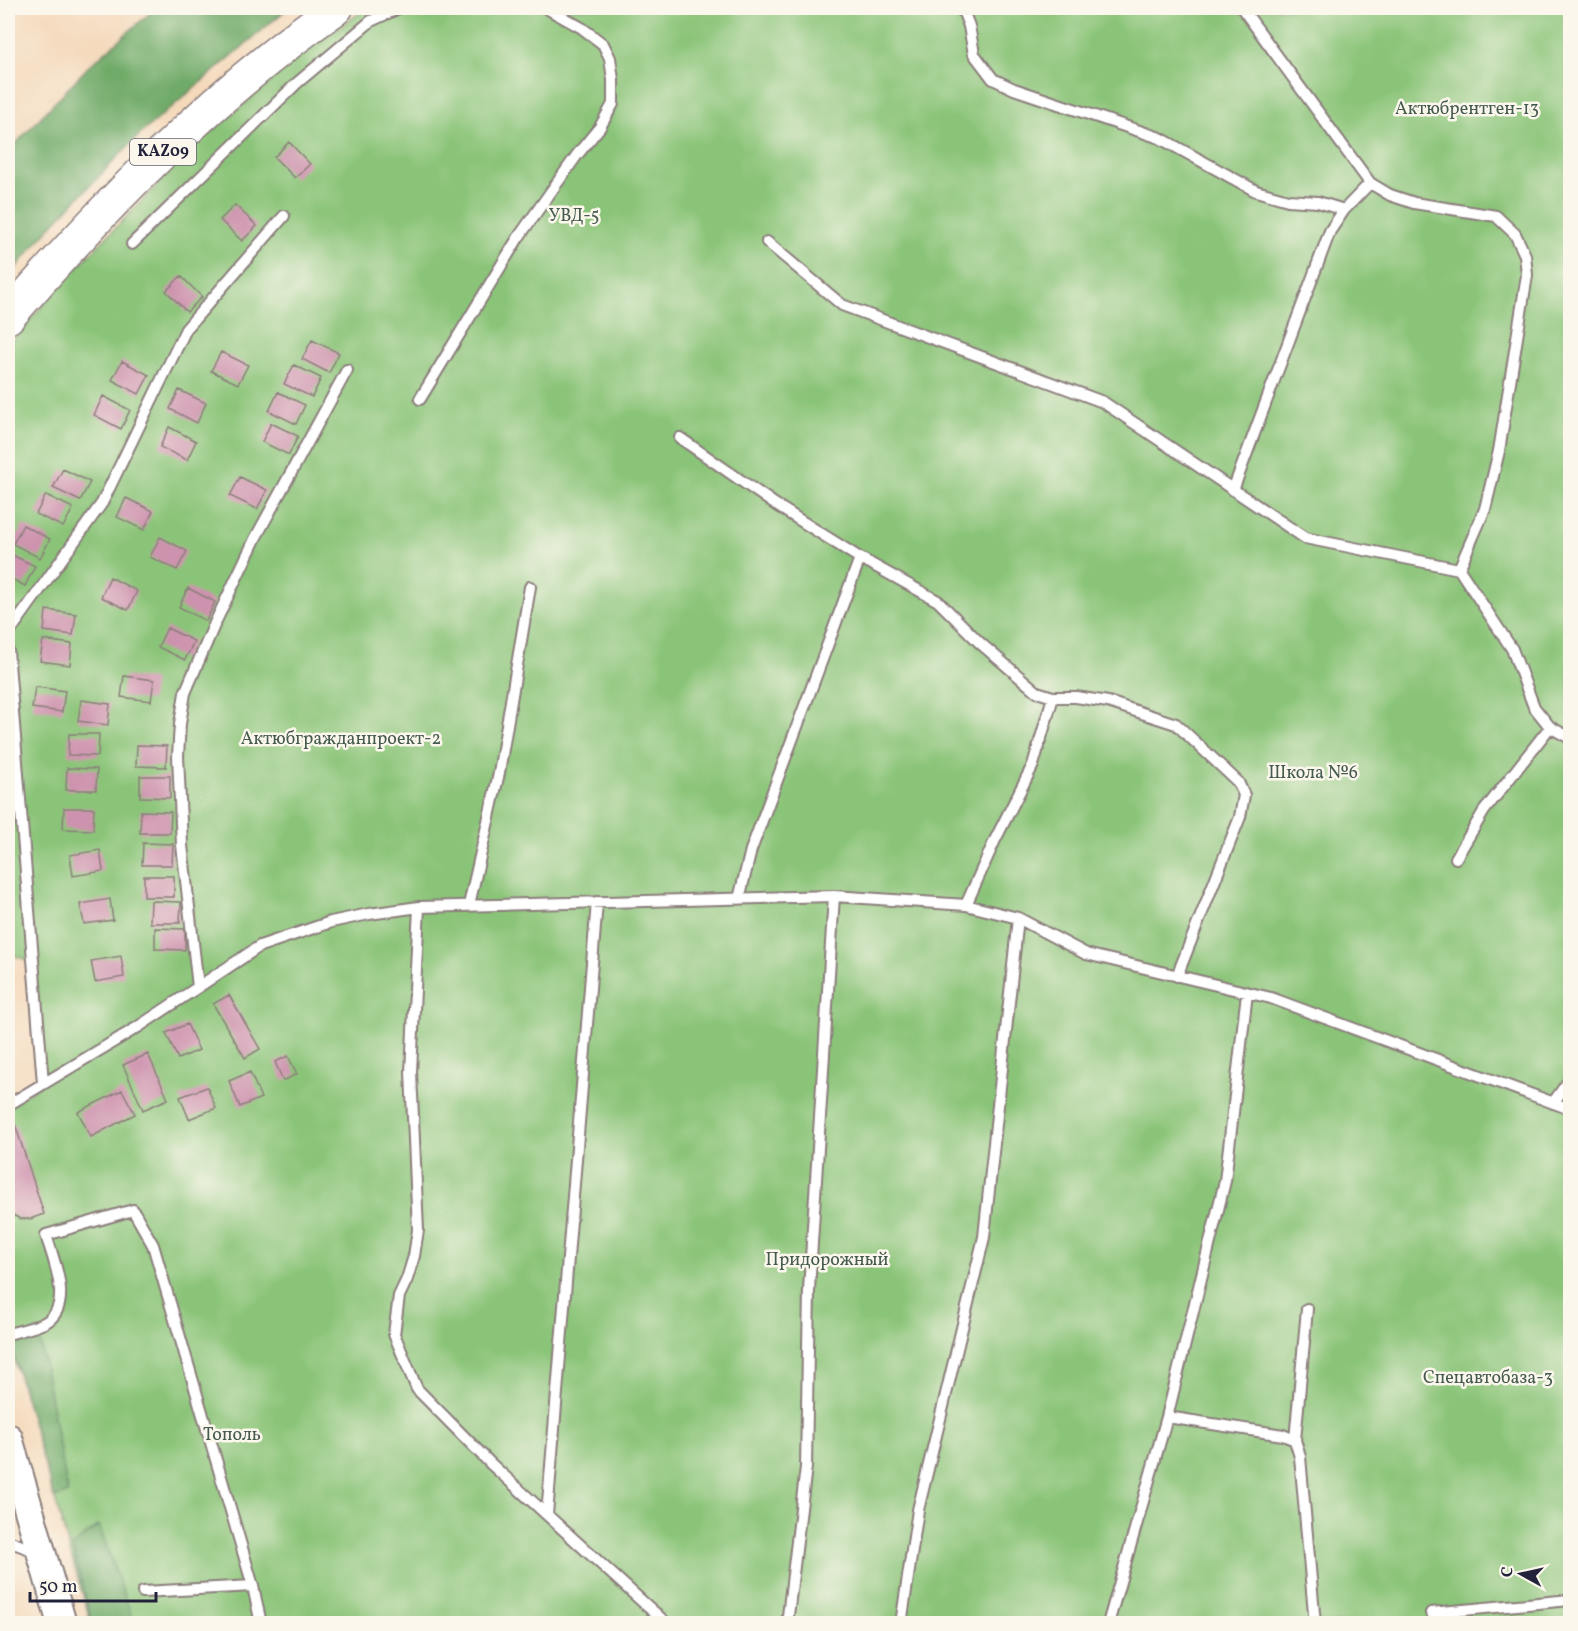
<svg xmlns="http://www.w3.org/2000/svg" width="1578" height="1631" font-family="Vollkorn,serif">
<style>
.green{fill:#8ac478;stroke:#56735a;stroke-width:1.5}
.forest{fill:#6faa68;stroke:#486652;stroke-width:1.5}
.building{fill:#cd92ad}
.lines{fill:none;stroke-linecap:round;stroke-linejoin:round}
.lane-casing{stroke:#8b7e7b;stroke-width:14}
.secondary-casing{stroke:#8b7e7b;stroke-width:32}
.highway-casing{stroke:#8b7e7b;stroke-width:36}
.lane{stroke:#fff;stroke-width:10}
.secondary{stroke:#fff;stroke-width:28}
.highway{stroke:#fff;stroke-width:33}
.labels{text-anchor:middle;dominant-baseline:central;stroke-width:5;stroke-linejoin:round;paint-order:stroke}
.shield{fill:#fbf7ec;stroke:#636270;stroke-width:1.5}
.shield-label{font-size:16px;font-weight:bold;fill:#22223b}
.park-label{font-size:18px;fill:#465b50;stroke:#fbf7ec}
</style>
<rect width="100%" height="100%" fill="#fbf7ec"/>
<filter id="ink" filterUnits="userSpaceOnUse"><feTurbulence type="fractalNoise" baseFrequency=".0167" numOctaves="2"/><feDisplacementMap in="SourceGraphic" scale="12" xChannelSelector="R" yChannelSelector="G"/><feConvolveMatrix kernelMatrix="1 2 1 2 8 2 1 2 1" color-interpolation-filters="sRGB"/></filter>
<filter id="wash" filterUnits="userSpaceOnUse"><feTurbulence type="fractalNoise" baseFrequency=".008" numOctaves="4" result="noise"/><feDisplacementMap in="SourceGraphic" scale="24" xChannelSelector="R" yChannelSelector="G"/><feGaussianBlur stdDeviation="1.35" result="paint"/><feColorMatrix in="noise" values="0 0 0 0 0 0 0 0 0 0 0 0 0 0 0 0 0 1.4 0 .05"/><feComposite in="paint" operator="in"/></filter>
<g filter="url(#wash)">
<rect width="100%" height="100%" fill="#f4d9bb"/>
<path class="green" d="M367,8h1203v1615h-1479l-83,-284v-232l33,-23 -8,-123 -25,-7v-609l57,-65 130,-134 117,-100z"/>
<path class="forest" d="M156,8h132l-149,127 -86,89 -45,53v-125l81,-86z
M38,1330l30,163 -14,5 -44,-155z
M99,1525l35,98h-42l-20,-77z"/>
<g id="blocks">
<path class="building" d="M289,142l21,22 -15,14 -21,-21z
M235,205l22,21 -15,15 -22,-21z
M181,276l21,21 -15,15 -21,-21z
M312,340l27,13 -10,20 -27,-14z
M221,352l27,13 -10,19 -27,-13z
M122,361l27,14 -10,19 -27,-14z
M294,365l27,13 -9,19 -28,-13z
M179,390l27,13 -9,20 -27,-14z
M278,392l27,13 -9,19 -27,-13z
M103,396l27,14 -9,19 -27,-14z
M271,423l27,13 -9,19 -27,-13z
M169,427l27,14 -9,19 -27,-13z
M63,469l27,13 -10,19 -27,-13z
M240,477l27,13 -10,19 -27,-13z
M46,495l27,13 -10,19 -27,-13z
M126,498l27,13 -9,19 -27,-13z
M23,525l27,14 -10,19 -27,-14z
M160,537l27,14 -10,19 -27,-13z
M8,553l27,13 -10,20 -17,-9z
M110,577l27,14 -9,19 -27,-13z
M188,588l27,14 -9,19 -27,-14z
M46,610l30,4 -3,21 -29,-4z
M167,628l27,13 -9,19 -27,-13z
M43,640l29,4 -2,21 -30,-4z
M124,676l30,4 -3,21 -30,-4z
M35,687l30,4 -3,21 -30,-4z
M81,700l29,4 -2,21 -30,-4z
M69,734h30l-1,22 -30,-1z
M137,745l30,1 -1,21 -30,-1z
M67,768l30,1 -1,21h-30z
M140,776h30v22l-30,-1z
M64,808h30l-1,22 -30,-1z
M141,811l30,1 -1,21h-30z
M143,843l30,1 -1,21h-30z
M100,850l3,21 -30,5 -3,-21z
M144,876h30v21h-30z
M110,899l3,21 -29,4 -4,-20z
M151,901l30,1 -1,21h-30z
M155,928l30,1v21l-30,-1z
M121,956l3,21 -29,5 -4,-21z
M229,995l31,54 -15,9 -32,-54z
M187,1024l12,26 -21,9 -12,-26z
M148,1054l20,45 -25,11 -20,-45z
M288,1056l9,18 -14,7 -8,-19z
M250,1072l11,26 -21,9 -11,-26z
M207,1087l9,21 -27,11 -9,-22z
M122,1090l13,24 -44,23 -13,-25z
M15,1124l29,90 -14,5h-10l-12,-7v-85z"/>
</g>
</g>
<g filter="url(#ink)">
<use href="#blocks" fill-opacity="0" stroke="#8b7e7b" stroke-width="1.5"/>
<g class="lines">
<g class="lane-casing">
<path id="lane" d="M962,8l7,18 5,28 19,25 21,10 146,49 96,53 32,9 30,2 26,8
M1242,8l128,175 20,12 24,8 82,13 19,18 10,21 2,20 -28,176 -14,58 -26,60
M767,242l75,63 261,97 202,136 154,31 53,80 22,58 16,20 20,11
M132,244l165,-161 74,-62 28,-13
M420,399l98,-161 59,-83 23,-28 13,-23v-24l-3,-22 -7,-14 -21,-16 -36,-20
M680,438l96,67 79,50 83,46 42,42 57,49 16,5h23l32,5 68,22 62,58 6,13 -4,22 -63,159
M1233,490l97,-259 14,-21 26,-27
M8,634l94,-131 84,-174 98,-113
M8,651l35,432
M1456,858l28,-47 66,-84
M739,899l12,-49 109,-292
M469,905l30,-132 31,-186
M966,905l29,-65 38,-75 20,-68
M419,907l-8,165 7,158 -4,26 -7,23 -8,17 -5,38 23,55 74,75 176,160
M198,987l-16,-142 -4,-89 2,-32 5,-31 30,-70 41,-86 91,-167
M1553,1103l17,-24
M8,1105l130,-78 122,-81 71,-24 38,-8 50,-7 415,-11 132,9 52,13 68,36 185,44 299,111
M8,1334c11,-3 25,-6 36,-11 31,-15 9,-64 2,-88l87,-25 20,35 100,341
M1167,1417l116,18 12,5 5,17 15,167
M1295,1440l12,-131
M547,1515l50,-613
M8,1541l30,11
M143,1592l110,-6 8,38
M1431,1613l139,-13
M787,1624l19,-157 3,-177 25,-394
M901,1624l17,-114 66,-273 34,-319
M1108,1624l59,-207 58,-236 22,-188"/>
</g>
<g class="secondary-casing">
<path id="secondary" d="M8,1438l54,186"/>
</g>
<g class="highway-casing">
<path id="highway" d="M8,317c98,-113 205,-223 328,-309"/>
</g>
<use href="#lane" class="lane"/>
<use href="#secondary" class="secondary"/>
<use href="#highway" class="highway"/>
</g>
</g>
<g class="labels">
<rect class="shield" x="130" y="139" width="66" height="26" rx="4.5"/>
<g class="shield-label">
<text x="163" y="152">KAZ09</text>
</g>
<g class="park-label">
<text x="1467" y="109">Актюбрентген-13</text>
<text x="574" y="216">УВД-5</text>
<text x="341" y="739">Актюбгражданпроект-2</text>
<text x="1313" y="773">Школа №6</text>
<text x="827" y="1260">Придорожный</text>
<text x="1488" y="1378">Спецавтобаза-3</text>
<text x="232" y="1435">Тополь</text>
</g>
</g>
<rect width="1578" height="1631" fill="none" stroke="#fbf7ec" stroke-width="30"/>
<g transform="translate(1521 1574) rotate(278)" stroke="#fbf7ec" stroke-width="4.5" paint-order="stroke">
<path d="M0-4.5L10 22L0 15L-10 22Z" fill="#22223b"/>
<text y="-9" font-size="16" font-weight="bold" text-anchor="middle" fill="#22223b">С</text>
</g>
<path d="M30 1592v9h126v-9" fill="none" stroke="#22223b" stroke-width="3"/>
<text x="39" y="1592" font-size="18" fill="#22223b" stroke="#fbf7ec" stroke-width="4.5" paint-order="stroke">50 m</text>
</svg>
